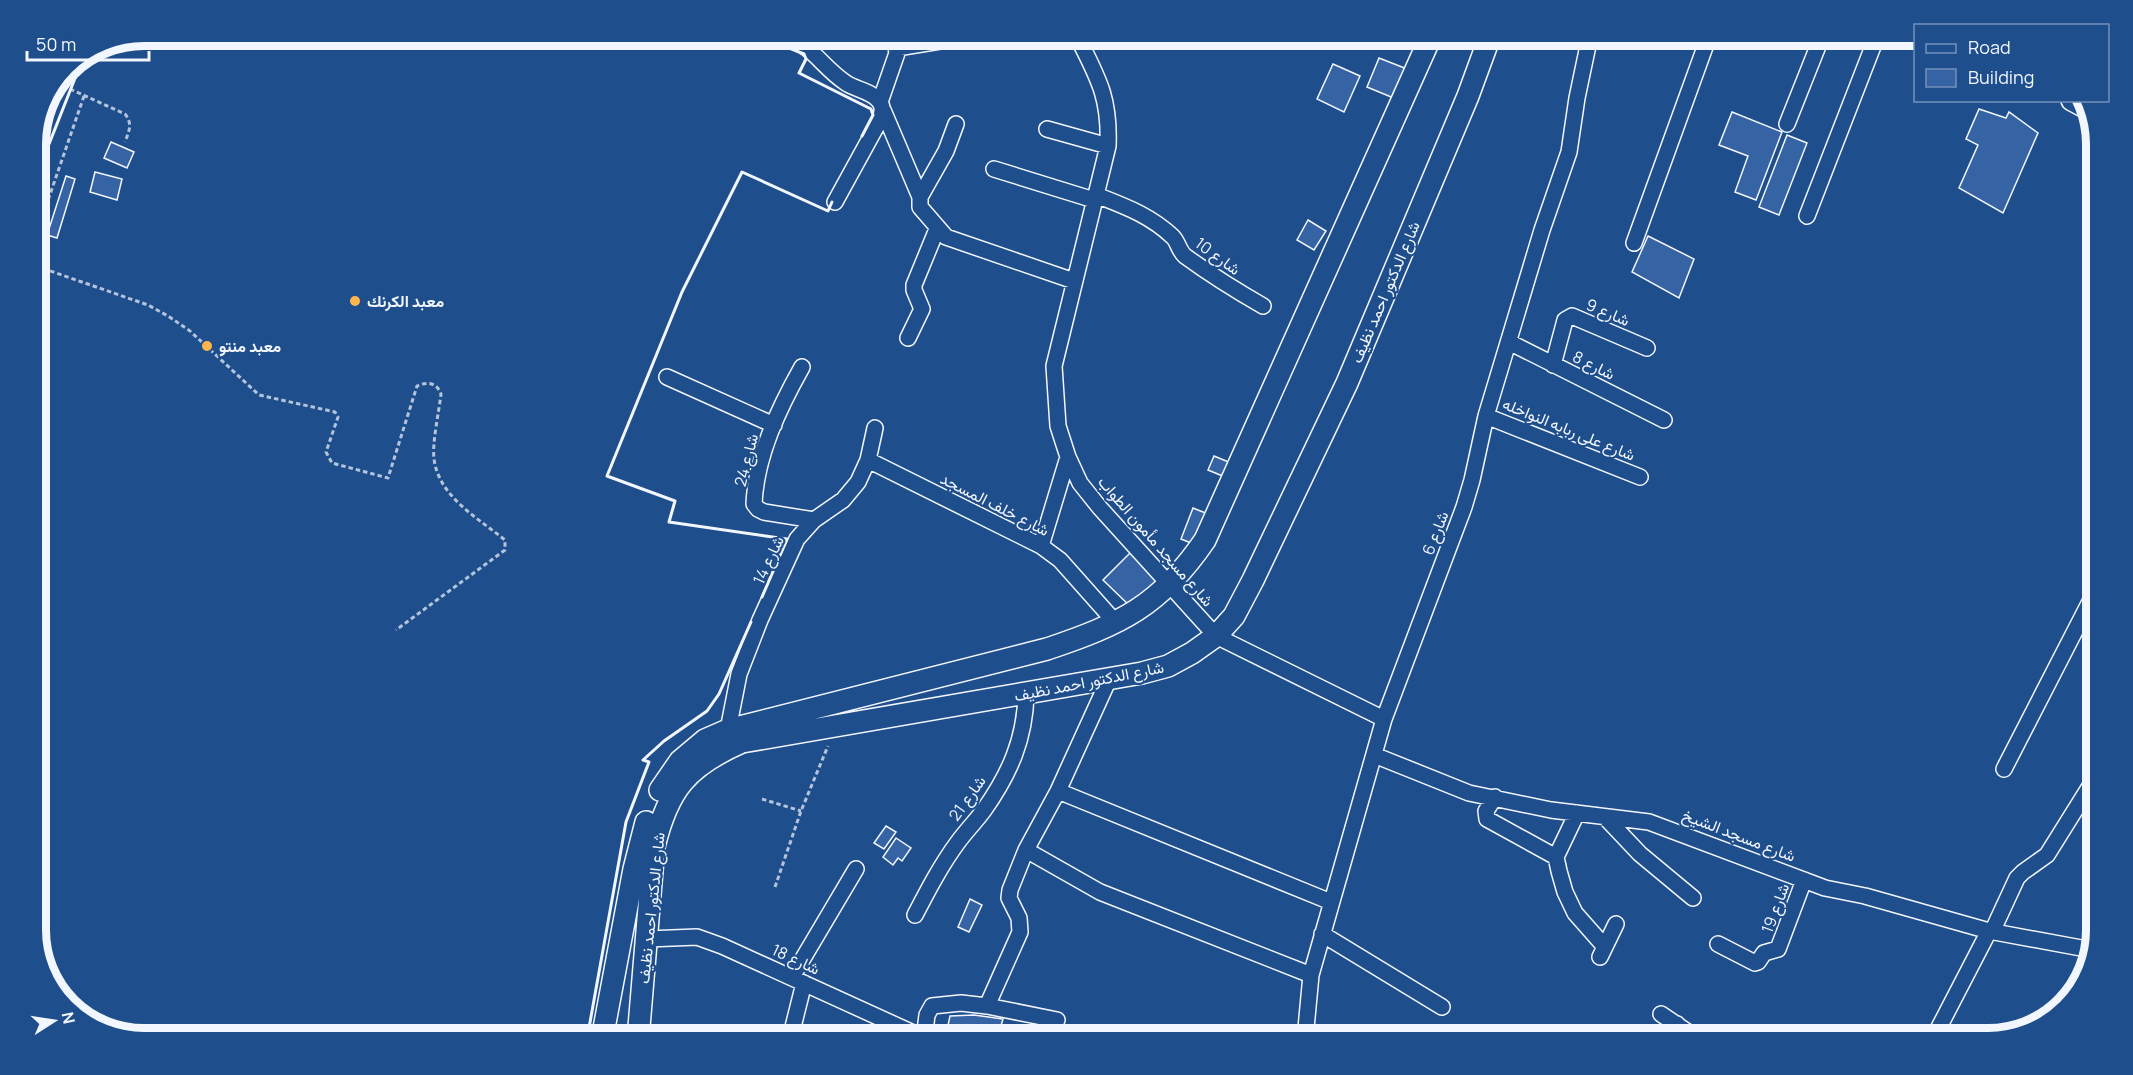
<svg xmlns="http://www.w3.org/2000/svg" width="2133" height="1075" font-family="Manrope,Vazirmatn,sans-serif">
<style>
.building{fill:#3563a3;stroke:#f2f6ff;stroke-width:1.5}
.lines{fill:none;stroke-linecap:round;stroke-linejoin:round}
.street-casing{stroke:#f2f6ff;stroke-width:18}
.secondary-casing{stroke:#f2f6ff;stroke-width:24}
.path{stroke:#b3c4dc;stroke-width:3;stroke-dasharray:4.5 3;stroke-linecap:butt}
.street{stroke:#1f4e8c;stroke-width:15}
.secondary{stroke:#1f4e8c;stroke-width:21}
.wall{stroke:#f2f6ff;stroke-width:3}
.poi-dot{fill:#ffb74d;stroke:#1f4e8c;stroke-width:2}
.labels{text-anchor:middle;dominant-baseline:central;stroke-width:4.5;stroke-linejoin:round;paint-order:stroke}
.street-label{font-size:16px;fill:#f2f6ff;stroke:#1f4e8c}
.poi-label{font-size:16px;font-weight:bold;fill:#f2f6ff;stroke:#1f4e8c;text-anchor:start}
.rim{fill:none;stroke:#f2f6ff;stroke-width:8}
</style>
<rect width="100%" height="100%" fill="#1f4e8c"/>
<path class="building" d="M1379,58l28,11 -11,30 -29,-12z
M1333,64l27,12 -16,36 -27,-13z
M1979,109l27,9 3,-6 29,21 -35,80 -44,-25 19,-43 -12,-6z
M1732,112l50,20 -26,68 -21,-8 13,-36 -29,-11z
M1787,135l20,8 -28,72 -20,-8z
M111,142l23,10 -7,16 -23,-10z
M95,172l27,7 -5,21 -27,-8z
M66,176l9,3 -18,59 -10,-3z
M1308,220l18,11 -12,19 -17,-10z
M1648,236l46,23 -15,39 -47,-26z
M1214,456l17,7 -6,14 -17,-7z
M1193,508l15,6 -12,31 -15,-6z
M1131,552l29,31 -28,25 -29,-28z
M886,826l10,6 -12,17 -10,-6z
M896,838l15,10 -9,13 -4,-3 -5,7 -10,-8z
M970,899l12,6 -13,27 -11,-5z
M974,1015l29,4 -6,20h-52l5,-23z"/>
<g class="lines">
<g class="street-casing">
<path id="street" d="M786,36c29,12 36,31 60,47 9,6 27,9 33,18 5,6 3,12 1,19l-45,82
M1077,36c21,42 33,61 31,110l-54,220 4,60 10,31 12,26 20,25 116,128 168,83
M897,48l49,-8 6,-4
M880,102l17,-49 -3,-17
M883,110l37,87
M956,124l-10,27 -26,46v10l26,30 128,44
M1787,124l35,-88
M1047,129l61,17
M994,169l100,31
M1096,195c28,11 54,20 77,42 5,5 6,14 12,19 26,19 50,34 78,50
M1807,216l70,-180
M1634,243l75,-207
M908,338l14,-29 -8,-19v-5l23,-56
M1509,342l155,78
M1553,365l12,-45 7,-4 75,32
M802,367c-23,41 -46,89 -48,137l4,5 6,3 50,8
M667,377l107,48
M1486,416l154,61
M868,460l173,86 19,14 56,63
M1041,546l27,-89
M728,730l11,-56 21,-54 37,-81 17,-19 29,-20 15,-18 10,-22 7,-32
M1374,755l95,38 82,17 98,12 176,66 40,8 124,35 103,19
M2004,769l93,-181
M1058,791l273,111
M1495,797l-9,14 1,8 69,38
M1577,813l-21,44 3,14 6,21 10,21 30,34
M1605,817l35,37 53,44
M1026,850l74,42 211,83
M915,915c13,-25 26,-50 43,-73 8,-11 18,-21 26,-32 26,-37 41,-71 42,-116
M1992,932l25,-54 6,-6 24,-17 50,-80
M1322,934l120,73
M647,939l50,-2 25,9 202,92
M1718,944l37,19 3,-1 6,-9 14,-4 26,-69
M1600,957l16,-33
M792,977l64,-108
M987,1006l33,-74 -1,-14 -10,-20 1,-8 16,-40 32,-59 51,-112
M1661,1014l37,25
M790,1039l14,-56
M924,1039l3,-24 5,-9 29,-3 26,3 70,14
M1305,1039l6,-64 73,-256 80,-212 8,-27 14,-64 56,-186 27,-78 8,-54 13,-62
M1668,1039l9,-15
M1933,1039l56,-108"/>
</g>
<g class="secondary-casing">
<path id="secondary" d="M2072,100l15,8
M660,790l20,-29 25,-21 23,-10 319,-81c74,-25 113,-43 158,-109l226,-504
M602,1039l32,-170 12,-47
M638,1039l16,-192c14,-58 33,-81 88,-105l400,-69 26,-7 24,-13 24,-17 18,-20 19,-36 94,-197 121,-287 22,-60"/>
</g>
<path class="path" d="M70,89l55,25c8,10 4,17 0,28
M36,235l48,-139
M36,266l112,39 20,11 22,15 69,64 76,17 3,5 -12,35 6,11 56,15 29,-92c11,-5 20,-3 24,8 -2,18 -9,48 -7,65 5,38 44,59 71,81v10l-109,80
M762,799l39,12
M775,887l26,-76 27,-65"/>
<use href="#street" class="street"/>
<use href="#secondary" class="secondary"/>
<path class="wall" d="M759,36l45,18 2,5 -7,14 72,36 2,6 -11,21
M36,177l47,-119
M762,597l25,-58 -118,-17 6,-21 -68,-25 75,-184 60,-120 86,39 4,-9
M587,1039l39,-217 23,-60 -6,-2 21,-19 43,-30 12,-17 32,-72"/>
</g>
<g class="poi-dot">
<circle cx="355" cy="301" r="6"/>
<circle cx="207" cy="346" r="6"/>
</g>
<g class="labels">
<g class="street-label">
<text transform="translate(1218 256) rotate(36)">شارع 10</text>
<text transform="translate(1385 292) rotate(-67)">شارع الدكتور احمد نظيف</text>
<text transform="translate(1608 312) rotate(23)">شارع 9</text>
<text transform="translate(1594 365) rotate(26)">شارع 8</text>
<text transform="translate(1569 429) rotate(22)">شارع على ربابه النواخله</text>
<text transform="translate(746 460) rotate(-76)">شارع 24</text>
<text transform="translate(995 504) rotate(27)">شارع خلف المسجد</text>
<text transform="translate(1435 533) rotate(-69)">شارع 6</text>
<text transform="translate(1156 541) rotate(49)">شارع مسجد مأمون الطواب</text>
<text transform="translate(768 560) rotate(-65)">شارع 14</text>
<text transform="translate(1089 681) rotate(-11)">شارع الدكتور احمد نظيف</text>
<text transform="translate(967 798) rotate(-55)">شارع 21</text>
<text transform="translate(1739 835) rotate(21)">شارع مسجد الشيخ</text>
<text transform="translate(651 908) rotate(-84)">شارع الدكتور احمد نظيف</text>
<text transform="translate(1775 908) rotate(-70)">شارع 19</text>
<text transform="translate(796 959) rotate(25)">شارع 18</text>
</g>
<g class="poi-label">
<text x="367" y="301">معبد الكرنك</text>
<text x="219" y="346">معبد منتو</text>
</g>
</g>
<path d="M0 0H2133V1075H0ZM144 46H1988A98 98 0 0 1 2086 144V930A98 98 0 0 1 1988 1028H144A98 98 0 0 1 46 930V144A98 98 0 0 1 144 46Z" fill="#1f4e8c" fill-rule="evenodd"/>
<path class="rim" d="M144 46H1988A98 98 0 0 1 2086 144V930A98 98 0 0 1 1988 1028H144A98 98 0 0 1 46 930V144A98 98 0 0 1 144 46Z"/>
<rect x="1914" y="24" width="195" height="78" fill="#1f4e8c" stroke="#7391ba" stroke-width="1.5"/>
<rect x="1926" y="44" width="30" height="9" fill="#1f4e8c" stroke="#7391ba" stroke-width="1.5"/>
<text x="1968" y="54" font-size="18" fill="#f2f6ff">Road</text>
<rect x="1926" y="69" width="30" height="18" fill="#3563a3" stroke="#7391ba" stroke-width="1.5"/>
<text x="1968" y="84" font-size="18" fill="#f2f6ff">Building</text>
<g transform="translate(54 1021) rotate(78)" stroke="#1f4e8c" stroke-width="4.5" paint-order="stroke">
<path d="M0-4.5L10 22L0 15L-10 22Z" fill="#f2f6ff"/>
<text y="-9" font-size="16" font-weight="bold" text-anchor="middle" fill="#f2f6ff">N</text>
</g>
<path d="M27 51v9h122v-9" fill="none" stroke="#f2f6ff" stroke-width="3"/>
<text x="36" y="51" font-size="18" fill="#f2f6ff" stroke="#1f4e8c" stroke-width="4.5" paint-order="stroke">50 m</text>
</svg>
